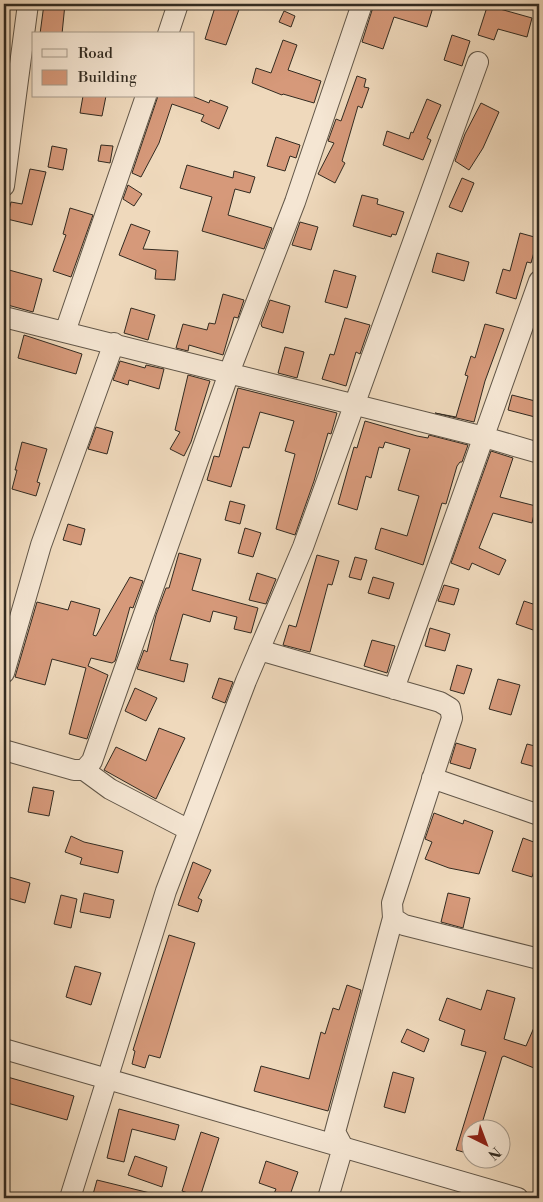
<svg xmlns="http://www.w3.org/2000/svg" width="543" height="1202" font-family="'Libre Bodoni',serif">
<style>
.building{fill:#d6997a;stroke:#322b21}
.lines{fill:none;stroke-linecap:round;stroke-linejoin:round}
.minor-casing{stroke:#615648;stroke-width:22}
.minor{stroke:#f5e6d3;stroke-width:20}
</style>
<rect width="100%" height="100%" fill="#efd9bc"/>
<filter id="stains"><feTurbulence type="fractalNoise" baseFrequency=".004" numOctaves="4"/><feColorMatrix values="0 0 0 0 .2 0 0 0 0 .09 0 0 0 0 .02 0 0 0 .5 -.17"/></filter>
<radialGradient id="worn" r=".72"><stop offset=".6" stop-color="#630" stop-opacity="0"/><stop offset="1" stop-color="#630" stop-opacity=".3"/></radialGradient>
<path class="building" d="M44,4h21l-3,30h-22z
M216,4h25l-15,41 -21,-6z
M374,4h60l-7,23 -33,-10 -11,32 -21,-7z
M488,4h14l-2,5 32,9 -5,19 -29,-8 -4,11 -16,-5z
M284,11l11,5 -4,11 -12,-5z
M452,35l18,6 -8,25 -18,-6z
M283,40l14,5 -9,25 33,11 -7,22 -31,-9 -1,1 -30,-12 4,-15 15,5z
M357,76l9,3 -2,8 5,1 -7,20 -4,-2 -16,55 3,2 -10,20 -17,-9 16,-31 -6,-2 8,-22 5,2z
M83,96h23l-4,20 -22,-3z
M158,96h34l17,7 1,-3 18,7 -9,22 -18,-8 3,-6 -32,-11 -13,39 -18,34 -9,-4z
M427,99l14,6 -14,33 4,2 -8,20 -40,-15 4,-14 22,8 2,-7 2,1z
M481,103l18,9 -16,36 -14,22 -14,-9 10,-27z
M276,137l24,8 -4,13 -6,-2 -5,15 -18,-5z
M101,145l12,1 -3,17 -12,-2z
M52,146l15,3 -4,21 -15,-3z
M187,165l46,13 1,-7 21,6 -5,16 -15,-4 -7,26 44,13 -8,21 -62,-18 10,-34 -32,-9z
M30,169l16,3 -14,53 -25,-6 4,-17 11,2z
M462,178l12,5 -12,29 -13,-5z
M128,185l14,9 -8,12 -11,-7z
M362,195l16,4 -1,5 27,8 -8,23 -4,-1 -1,3 -38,-11z
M70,208l23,7 -22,62 -18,-6 13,-36 -3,-1z
M300,222l18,5 -7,23 -19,-5z
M131,224l19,7 -7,18 35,2 -3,29 -20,-1 1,-9 -37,-15z
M520,233l18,5 -7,25 -4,-1 -11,37 -20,-6 7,-24 7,2z
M437,253l32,9 -5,19 -32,-9z
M9,270l33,9 -9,33 -29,-8v-17z
M334,270l22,6 -9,32 -22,-6z
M223,294l21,6 -6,18 -4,-1 -11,38 -34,-10 -1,6 -12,-3 7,-24 24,6 2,-7 6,1z
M270,300l20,6 -7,27 -21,-6 -1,-3z
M131,308l24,7 -7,25 -24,-7z
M345,318l25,7 -10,29 -4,-2 -10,34 -24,-7 8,-25 4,1z
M485,324l19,5 -19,52 -11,41 -39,-9 21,4 12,-41 -3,-1 6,-19 4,2z
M24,335l58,19 -6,20 -58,-16z
M285,347l19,5 -7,26 -19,-5z
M120,361l25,7 1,-3 18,4 -5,20 -30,-9 -1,5 -15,-5z
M188,375l22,6 -19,61 -7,14 -14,-7 10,-17 -5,-2z
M238,388l99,25 -6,21 -3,-1 -14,48 -19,54 -19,-6 19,-75 -10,-3 9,-30 -34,-9 -11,36 -6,-1 -12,40 -24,-7 7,-24 5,1z
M512,395l27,7 -4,15 -27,-7z
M365,421l52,15 11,2 1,-3 39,10 -6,17h-2l-3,4 -11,38 -4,-1 -19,62 -48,-16 6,-21 26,8 12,-40 -21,-6 12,-41 -25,-7 -2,6 -4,-1 -8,31 -5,-2 -9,34 -19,-6 16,-57 3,1z
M96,427l17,5 -6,22 -19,-5z
M22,442l25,7 -10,33 3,1 -4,13 -24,-7 5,-19h-2z
M491,451l22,7 -13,39 36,9 -4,17 -39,-10 -14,35 27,12 -7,15 -27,-12 -3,7 -18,-7z
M230,501l15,4 -5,19 -15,-4z
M68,524l17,5 -4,16 -18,-5z
M245,528l16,5 -8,24 -15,-4z
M179,553l22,6 -9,31 66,18 -7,25 -17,-4 3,-12 -24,-6 -3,11 -27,-8 -13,46 18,4 -4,18 -47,-13 7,-19 3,2 9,-37 10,-27h3z
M317,555l22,6 -7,24 -4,-1 -18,68 -27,-7 6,-20 7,2z
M355,557l12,3 -6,20 -12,-3z
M257,573l19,6 -10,25 -17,-4z
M130,577l13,4 -10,27 -3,-1 -15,54 -3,2 -21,-5 -3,8 20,9 -21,64 -18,-5 17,-66 -34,-9 -7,26 -30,-8 22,-75 31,8 3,-9 29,8 -7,26 3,1z
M373,577l21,6 -5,16 -21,-6z
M444,585l15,4 -5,16 -16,-4z
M524,601l15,5v16l-3,9 -20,-7z
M430,628l20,6 -5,17 -20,-5z
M372,640l23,6 -8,27 -23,-7z
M457,665l15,4 -8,25 -14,-4z
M219,678l14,4 -8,21 -13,-5z
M498,679l22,6 -9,30 -22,-6z
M135,688l22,10 -11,23 -21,-10z
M159,728l26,10 -29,61 -52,-29 12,-23 30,14z
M456,743l20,6 -6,20 -20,-6z
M527,744l12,3v21l-18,-5z
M33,787l21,4 -5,25 -21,-4z
M434,813l29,11 1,-4 29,11 -14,43 -30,-6 -24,-9 7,-17 -7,-3z
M71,836l13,6 39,9 -5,22 -38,-9 2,-6 -17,-6z
M523,838l16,6v10l-7,23 -20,-6z
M193,862l18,8 -13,28 4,2 -4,12 -20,-7z
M9,877l21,6 -5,20 -21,-6z
M84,893l30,7 -4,18 -30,-6z
M448,893l22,5 -7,30 -22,-6z
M61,895l16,4 -6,29 -17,-4z
M169,935l26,8 -35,115 -11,-3 -4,13 -13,-4 3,-13 -2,-1z
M75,966l26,7 -10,32 -25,-8z
M347,985l14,5 -33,121 -74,-20 7,-25 48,13 12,-47 4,2 8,-26 6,2z
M487,990l28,8 -11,41 22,7 13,-30v54l-35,-14 -2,1 -22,73h-10v24l-14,-4 30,-98 -25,-7 4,-15 -26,-10 8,-22 34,12z
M407,1029l22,10 -5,13 -23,-10z
M393,1072l21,6 -9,35 -21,-6z
M4,1076l70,20 -7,24 -63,-18z
M119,1109l60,16 -4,15 -43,-11 -8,33 -17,-4z
M201,1132l18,6 -19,59 -18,-6z
M135,1156l32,11 -5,20 -34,-12z
M266,1161l32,11 -9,26h-17l4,-9 -17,-6z
M97,1180l53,13 -1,5h-57z"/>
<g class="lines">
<g class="minor-casing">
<path id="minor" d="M168,34l10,-30
M4,186l24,-182
M4,317l480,120 55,16
M65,332l81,-236
M259,650l181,52 10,6 2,10 -60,185 1,15 11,7 135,34
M4,673l37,-128 73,-202
M394,689l145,-408
M4,750l70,20h10l8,-9 137,-388 66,-171 67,-198
M84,770l26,19 79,41
M432,778l107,37
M4,1049l514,149
M70,1198l96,-307 80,-210 57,-134 175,-485
M328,1198l15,-51 -8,-15 58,-214"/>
</g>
<use href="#minor" class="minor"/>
</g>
<rect width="543" height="1202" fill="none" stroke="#efd9bc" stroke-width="20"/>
<rect x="5" y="5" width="533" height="1192" fill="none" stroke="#322b21" stroke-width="2.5"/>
<rect x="10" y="10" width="523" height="1182" fill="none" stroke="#322b21"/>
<rect x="32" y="32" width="162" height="65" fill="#f5e6d3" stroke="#a79b8c"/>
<rect x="42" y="49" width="25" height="8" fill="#f5e6d3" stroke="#a79b8c"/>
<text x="78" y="58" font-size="15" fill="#322b21">Road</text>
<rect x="42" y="70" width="25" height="15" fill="#d6997a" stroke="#a79b8c"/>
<text x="78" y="82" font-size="15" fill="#322b21">Building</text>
<g transform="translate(486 1144) rotate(138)"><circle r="24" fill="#f5e6d3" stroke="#a79b8c"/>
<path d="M0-4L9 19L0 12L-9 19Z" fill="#8f2418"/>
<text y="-8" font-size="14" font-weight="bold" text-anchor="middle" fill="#322b21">N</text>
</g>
<rect width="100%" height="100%" filter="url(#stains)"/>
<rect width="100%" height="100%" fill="url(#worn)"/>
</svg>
